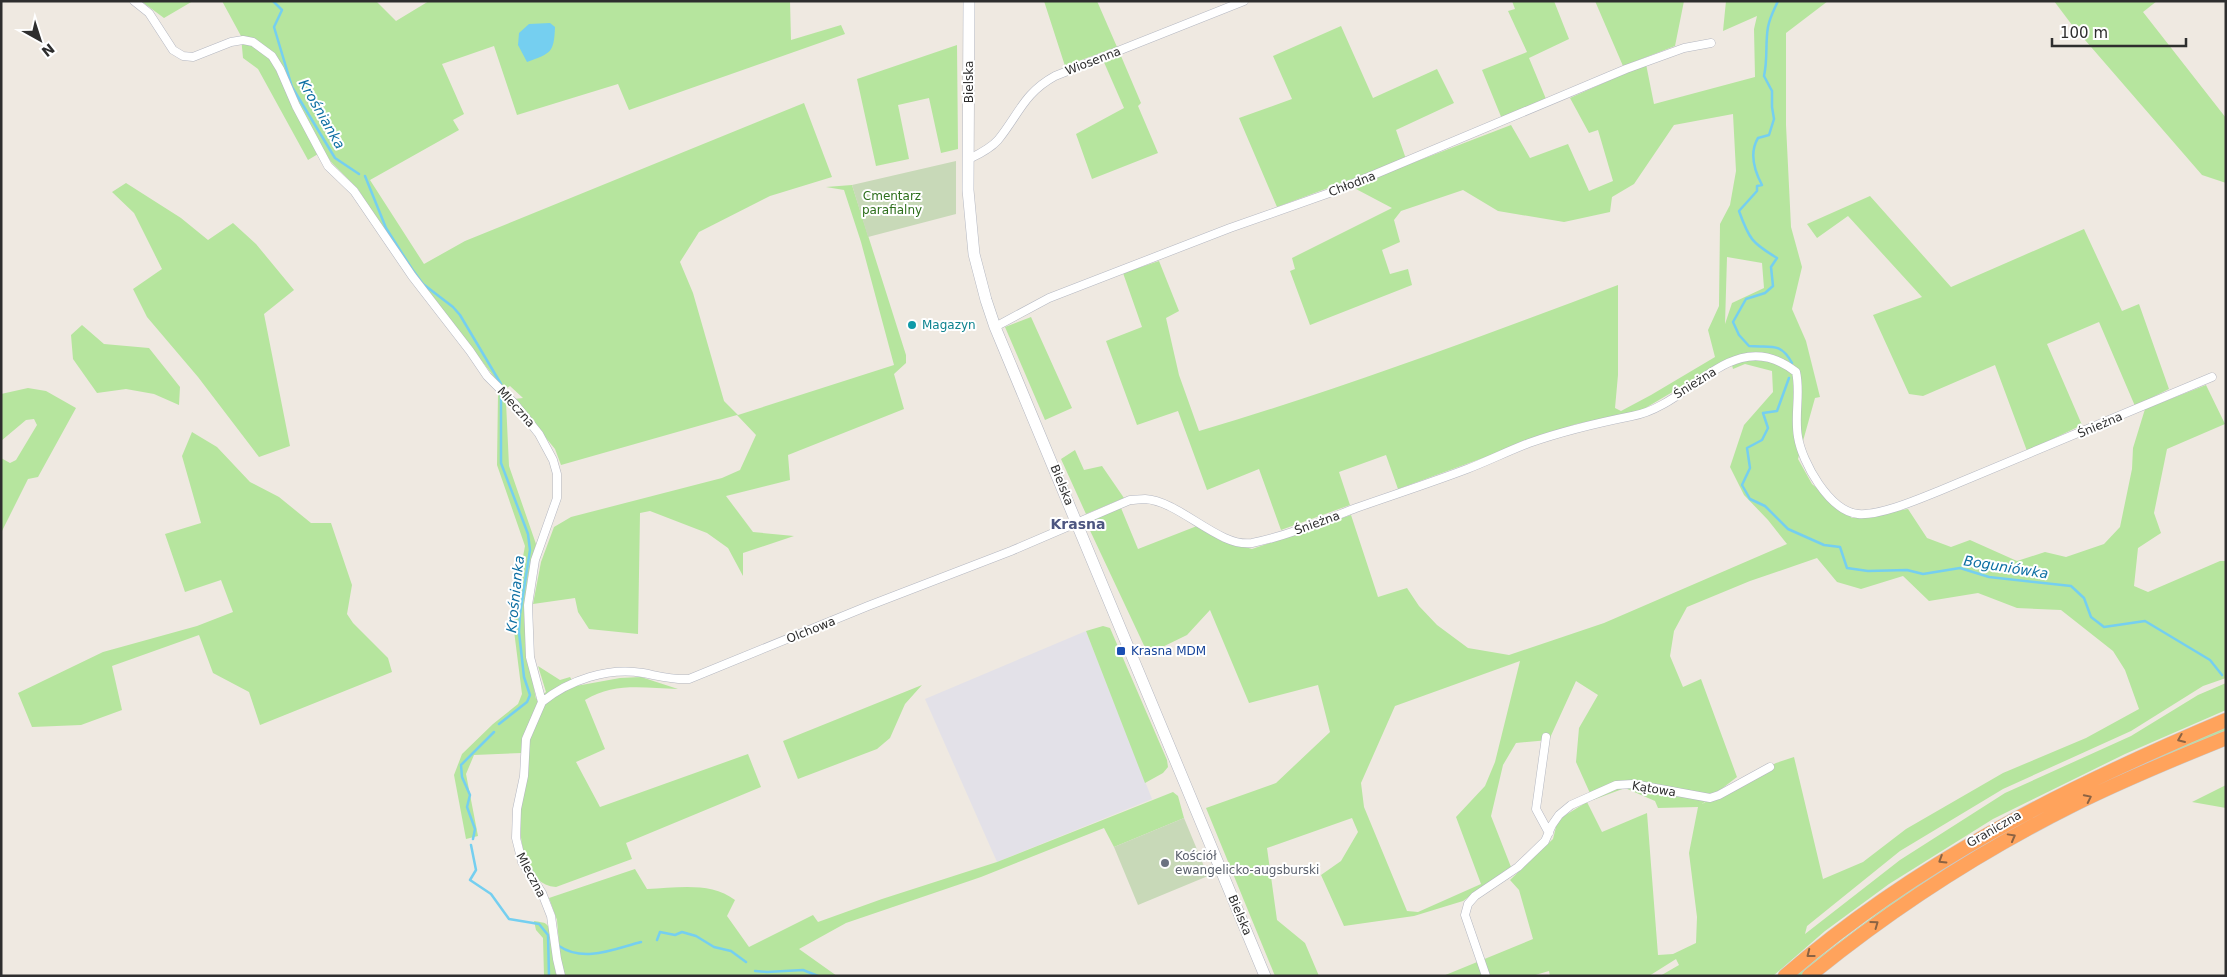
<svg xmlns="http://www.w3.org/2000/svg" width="2227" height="977" font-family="'DejaVu Sans',sans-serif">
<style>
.industrial{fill:#e3e1e8}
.green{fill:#b6e59e;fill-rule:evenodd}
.cemetery{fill:#c8d9b8}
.water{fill:#75cff0}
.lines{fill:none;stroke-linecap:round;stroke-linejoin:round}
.stream{stroke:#75cff0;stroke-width:2.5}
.street-casing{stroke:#b4b7c1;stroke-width:9}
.secondary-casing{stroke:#b4b7c1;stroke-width:12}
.highway-casing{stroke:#c9c9c9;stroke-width:15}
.street{stroke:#fff;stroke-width:8}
.secondary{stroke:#fff;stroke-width:11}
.highway{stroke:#ffa35c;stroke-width:14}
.oneway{stroke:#8c6343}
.culture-dot{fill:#0f9aa8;stroke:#fff;stroke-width:2}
.transit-dot{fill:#1a4fb4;stroke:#fff;stroke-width:2}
.worship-dot{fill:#6b7280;stroke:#fff;stroke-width:2}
.labels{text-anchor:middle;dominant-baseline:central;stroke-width:4;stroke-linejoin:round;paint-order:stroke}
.street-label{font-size:12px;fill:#2e2e2e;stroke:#fff}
.park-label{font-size:12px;fill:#2c6e1b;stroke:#fff}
.culture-label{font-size:12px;fill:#0d838f;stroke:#fff;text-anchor:start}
.transit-label{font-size:12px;fill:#164399;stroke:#fff;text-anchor:start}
.worship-label{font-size:12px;fill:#5b616d;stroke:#fff;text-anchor:start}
.water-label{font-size:14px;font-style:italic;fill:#0d6fa3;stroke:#fff}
.neighbourhood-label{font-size:14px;font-weight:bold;fill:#4d5680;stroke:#fff}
</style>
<rect width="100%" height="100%" fill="#efe9e1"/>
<path class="industrial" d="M1086,631l66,168 -155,63 -72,-163z"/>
<path class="green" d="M141,1h52l-29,17z
M222,1h154l20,20 33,-20h361l1,39 50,-15 4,9 -216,76 -11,-26 -101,31 -23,-69 -52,18 22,50 -11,6 6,10 -89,50 54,84 41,-23 339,-138 28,74 -62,19 -71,36 -19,30 13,31 31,108 14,14 156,-50 -33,-123 -17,-52 -18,-3 26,-2 54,170v8l-12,11 10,35 -116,46 2,25 -64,16 27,36 41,4 -51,17v23l-15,-28 -21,-15 -57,-22 -10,2 -2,121 -49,-5 -11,-17 -3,-14 -42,6 8,-42 13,-35 17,-10 151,-39 18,-8 16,-35 -19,-20 -176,50 -6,-16 -41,-50 9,-1 -13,-12 -6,4 -115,-151 -31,-50 -26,-26 -9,-12 -15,9 -50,-91 -15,-11 -2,-22z
M1044,1h53l20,46 -52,19z
M1512,1h42l15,38 -40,19 17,41 -44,20 -20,-49 45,-18 -19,-41 7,-2z
M1595,1h89l-9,45 -52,20z
M1726,1h102l-42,32v92l5,102 11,40 -10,42 14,32 14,56 -5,1 -17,61 14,25 40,34 56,-9 19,29 24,9 19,-7 47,21 28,-9 21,5 38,-13 16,-17 12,-58 1,-21 12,-39 61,-24 19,39 -58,25 -13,64 7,20 -23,15 -4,38 14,6 72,-31h6v117l-23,8 -72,45 -128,58 -103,62 -93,75 -2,8 95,-74 105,-67 126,-57 67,-41 28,-12v27l-101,44 -132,65 -104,65 -64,47 -52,45h-113l19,-11 -3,-6 -27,17h-99l-1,-5 -17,5h-89l90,-37 -14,-49 -9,-10 43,-41 4,-16 7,-7 23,-14 15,30 45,-19 11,142 15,-1 23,-11 1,-26 -8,-64 9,-46 -40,1 -3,-7 -30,-13 -32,12 -17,-38 3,-34 19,-33 -22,-14 -27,59 -33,3 -13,22 -12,51 20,51 -48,34 -49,15 -70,10 -23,-51 20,-14 17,-29 -6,-14 -85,30 10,72 28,23 14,33h-44l-69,-168 70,-25 54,-51 -12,-47 -69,18 -39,-93 -23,25 -39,19 -62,-132 35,-14 17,41 59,-23 25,14 30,9 99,-34 27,82 29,-9 12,18 18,19 31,23 41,7 95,-32 183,-79 -19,-24 -24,-25 -14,-28 14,-42 29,-33 -1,-21 -27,-7 -12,5 -3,-11 -93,55 -61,11 -178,65 -12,-34 -47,17 11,33 -69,25 -22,-61 -52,21 -29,-79 -41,14 -31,-84 36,-14 -19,-54 36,-12 20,50 -13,7 13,57 20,56c142,-42 281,-94 419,-146v90l-3,33 6,3 30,-16 64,-38 -7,-27 11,-24 1,-82 10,-19 6,-34 -3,-57 -59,11 -40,59 -22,13 -2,15 -46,10 -66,-11 -35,-21 -62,21 -7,9 6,22 -18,8 8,24 18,-5 4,16 -102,40 -20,-54 5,-2 -3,-11 100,-50 -36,-19 12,-9 143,-55 19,33 38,-14 21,47 24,-10 -15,-51 -9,3 -19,-35 76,-34 8,40 101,-27 -1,-48 3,-13 -34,15zM1727,257l35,6 2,25 -32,15 -7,21zM1817,558l20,24 24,7 42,-13 26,25 49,-8 39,15 44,2 52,41 12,19 14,39 -53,29 -83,35 -97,56 -43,33 -40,17 -29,-122 -18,6 -74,41 35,-27 -36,-98 -18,8 -13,-31 4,-25 13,-24 63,-26zM1520,661l-25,101 -10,24 -29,31 25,67 -63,28 -11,-1 -43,-104 -3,-24 34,-77z
M2054,1h103l-14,11 83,106v65l-24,-8 -130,-150z
M1341,26l32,72 64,-29 17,34 -58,27 10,29 -129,48 -38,-89 53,-19 -19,-43z
M957,45l1,104 -17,4 -12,-55 -31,7 11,54 -33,7 -19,-87z
M1121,56l20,47 -3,3 20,47 -66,26 -16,-45 48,-26 -21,-48z
M126,183l55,35 27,22 25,-17 23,21 38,46 -30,24 26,132 -31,11 -61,-80 -51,-60 -14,-28 29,-20 -28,-56 -22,-21z
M1870,196l81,91 133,-58 38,82 17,-7 30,85 -34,17 -36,-84 -52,22 35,81 -55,26 -32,-86 -72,31 -14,-2 -36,-79 49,-18 -74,-81 -31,22 -10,-14z
M1031,317l41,91 -27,12 -40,-93z
M82,325l22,19 45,4 31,39 -1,18 -25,-11 -28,-5 -29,4 -24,-34 -2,-24z
M28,388l18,3 30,17 -38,69 -10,2 -27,54v-75l9,5 6,-3 21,-35 -3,-6 -8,1 -25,21v-47z
M498,393l8,9 3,64 27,78 -8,32 -4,38 4,44 8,41 10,-7 -8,-26 22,14 10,-3 6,9 44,-8 21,-1 37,12c-34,-1 -64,-7 -93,11l20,49 -29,13 24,45 148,-53 13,33 -135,56 6,16 -76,28c-48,-3 -36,-102 -34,-134l-48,2 -8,19 12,62 -12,3 -12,-64 8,-21 31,-30 25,-20 4,-10 -10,-79 13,-69 -28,-81z
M192,432l25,15 33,35 29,15 32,26h20l21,62 -5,29 6,9 35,35 4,14 -132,53 -11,-33 -36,-19 -14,-38 -87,31 10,44 -41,15 -49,2 -14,-34 85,-41 94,-26 36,-14 -12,-32 -36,12 -20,-58 36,-11 -19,-67z
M1075,450l9,20 18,-4 22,32 -38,16 -25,-55z
M1103,626l7,2 57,132 1,7 -5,6 -18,10 -59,-152z
M922,685l-17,19 -15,34 -13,11 -79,30 -15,-38z
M2226,726v6l-88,37 -306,181 -32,26h-6l129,-97 146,-83z
M2226,785v23l-34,-6z
M1173,792l5,4 6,22 -70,29 -10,-19 -123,49 -135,46 -47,26 38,27h-272l-4,-9 -4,-47 -8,-22 86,-29 12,20c29,-1 63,-8 88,11l-8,16 22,31 64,-32 5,7 64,-23 115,-37z
M534,921c4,1 10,1 12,3 9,6 6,40 11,52h-13l-1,-38 -7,-8z"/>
<path class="cemetery" d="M956,161v53l-88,23 -16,-52z
M1184,818l24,58 -70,29 -24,-58z"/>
<path class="water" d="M550,23l5,4c-1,26 -4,26 -28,35l-9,-17 1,-12 10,-9z"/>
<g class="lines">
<path class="stream" d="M273,1l9,9 -8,17 18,60 43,71 24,16
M1778,1c-4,9 -8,16 -10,26 -3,17 0,31 -4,49l8,15v16l2,12 -5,16 -11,3c-9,15 -4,32 4,47l-5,1v5l-18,20c10,28 13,32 38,47l-6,9 2,19 -8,7 -19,6 -13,23 6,13 10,11c21,2 31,-5 43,17
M365,176l21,52 26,41 11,15 30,23 7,8 41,69
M1789,378l-12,33 -14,2 5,15 -6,12 -15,8 3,20 -8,17 8,14 15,7 23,23 36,16 16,2 7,21 21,3 39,-1 16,4 37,-6 29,9 82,9 13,12 7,19 13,10 41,-6 65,39 12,15
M499,724l28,-22 3,-7 -6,-18 -5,-45 1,-18 10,-64 -2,-16 -27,-71v-68
M473,839l2,-10 -8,-22 3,-12 -8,-18 -1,-12 33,-33
M471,845l5,25 -6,10 21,14 18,25 30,5 9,11 1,41
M657,940l3,-8 15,3 7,-3 14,4 18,11 17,4 15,11
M559,946c25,17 55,3 82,-4
M755,971l12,1 36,-2 15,6"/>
<g class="street-casing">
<path id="street" d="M134,1l15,12 24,37 10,6 10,1 38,-15 12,-2 10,2 19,14 8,13 16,37 32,60 26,25 58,85 58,75 17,25 28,28 24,30 14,26 4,14v24l-22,62 -7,45 2,52 12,45 -16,37 -2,37 -7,33 -1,29 6,24 20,31 9,23 6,43 4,17
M969,159c10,-5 21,-10 29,-19 21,-26 26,-47 57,-64l189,-75
M995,327l54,-29 181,-70 105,-37 291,-122 58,-21 27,-5
M542,702c27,-22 66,-35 101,-29 16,3 29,7 46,6l179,-73 143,-55 119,-51c5,0 10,-1 15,-1 35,2 74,49 107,44 35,-7 71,-22 104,-35 37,-13 74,-25 111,-39 21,-8 41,-18 62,-26 34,-12 68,-20 103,-27 59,-10 101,-94 164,-44 5,21 -2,43 2,65 4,25 31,74 60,77 22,2 61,-15 81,-23l273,-114
M1546,737l-10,72 13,24
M1486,976l-21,-61 3,-11 7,-8 43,-29 27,-26 7,-16 7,-10 12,-10 45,-20 17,-1 77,14 9,-3 51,-28"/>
</g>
<g class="secondary-casing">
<path id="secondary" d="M969,1l-1,189 6,64 12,46 9,27 270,649"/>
</g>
<g class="highway-casing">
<path id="highway" d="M1785,976c133,-115 280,-188 441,-256
M1809,976c82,-67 170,-124 264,-171 50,-25 101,-46 153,-67"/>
</g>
<use href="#street" class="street"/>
<use href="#secondary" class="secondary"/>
<use href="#highway" class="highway"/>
</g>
<defs><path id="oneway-chevron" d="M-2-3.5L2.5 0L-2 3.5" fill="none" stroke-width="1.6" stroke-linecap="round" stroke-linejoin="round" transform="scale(1.25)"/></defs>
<g class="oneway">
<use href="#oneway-chevron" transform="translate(2181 739) rotate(157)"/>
<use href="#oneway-chevron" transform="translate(2088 798) rotate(-26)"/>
<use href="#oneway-chevron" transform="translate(2012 837) rotate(-29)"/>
<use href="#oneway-chevron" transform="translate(1942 860) rotate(148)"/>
<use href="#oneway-chevron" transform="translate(1875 924) rotate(-36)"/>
<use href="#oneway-chevron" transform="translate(1810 954) rotate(142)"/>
</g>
<circle class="culture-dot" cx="912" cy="325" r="5"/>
<rect class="transit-dot" x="1116" y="646" width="10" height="10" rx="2.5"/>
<circle class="worship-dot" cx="1165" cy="863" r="5"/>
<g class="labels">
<g class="street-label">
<text transform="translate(1093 61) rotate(-21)">Wiosenna</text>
<text transform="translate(969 82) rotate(-90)">Bielska</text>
<text transform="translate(1352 184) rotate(-21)">Chłodna</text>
<text transform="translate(1695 383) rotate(-32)">Śnieżna</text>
<text transform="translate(516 407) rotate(48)">Mleczna</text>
<text transform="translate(2100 425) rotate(-23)">Śnieżna</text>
<text transform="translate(1062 485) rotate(68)">Bielska</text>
<text transform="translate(1317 523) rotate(-20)">Śnieżna</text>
<text transform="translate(811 630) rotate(-22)">Olchowa</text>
<text transform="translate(1654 789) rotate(9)">Kątowa</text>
<text transform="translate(1994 829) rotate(-30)">Graniczna</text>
<text transform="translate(531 875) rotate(62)">Mleczna</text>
<text transform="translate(1240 915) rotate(67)">Bielska</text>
</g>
<g class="park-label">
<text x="892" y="196">Cmentarz<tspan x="892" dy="14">parafialny</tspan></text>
</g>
<g class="culture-label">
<text x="922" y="325">Magazyn</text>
</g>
<g class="transit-label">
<text x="1131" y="651">Krasna MDM</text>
</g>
<g class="worship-label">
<text x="1175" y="856">Kościół<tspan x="1175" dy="14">ewangelicko-augsburski</tspan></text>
</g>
<g class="water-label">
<text transform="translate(322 114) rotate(60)">Krośnianka</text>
<text transform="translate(2006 567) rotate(9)">Boguniówka</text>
<text transform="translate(515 594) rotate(-84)">Krośnianka</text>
</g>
<g class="neighbourhood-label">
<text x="1078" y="524">Krasna</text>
</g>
</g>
<rect width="2227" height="977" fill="none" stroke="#2e2e2e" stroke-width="5"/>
<g transform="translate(40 40) rotate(141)" stroke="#ffffff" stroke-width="4" paint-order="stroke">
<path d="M0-4L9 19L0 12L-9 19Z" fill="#2e2e2e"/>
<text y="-8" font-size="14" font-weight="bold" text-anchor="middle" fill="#2e2e2e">N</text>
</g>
<path d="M2052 38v8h134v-8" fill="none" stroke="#2e2e2e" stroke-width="2.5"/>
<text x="2060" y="38" font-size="15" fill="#2e2e2e" stroke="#ffffff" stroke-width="4" paint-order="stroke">100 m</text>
</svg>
